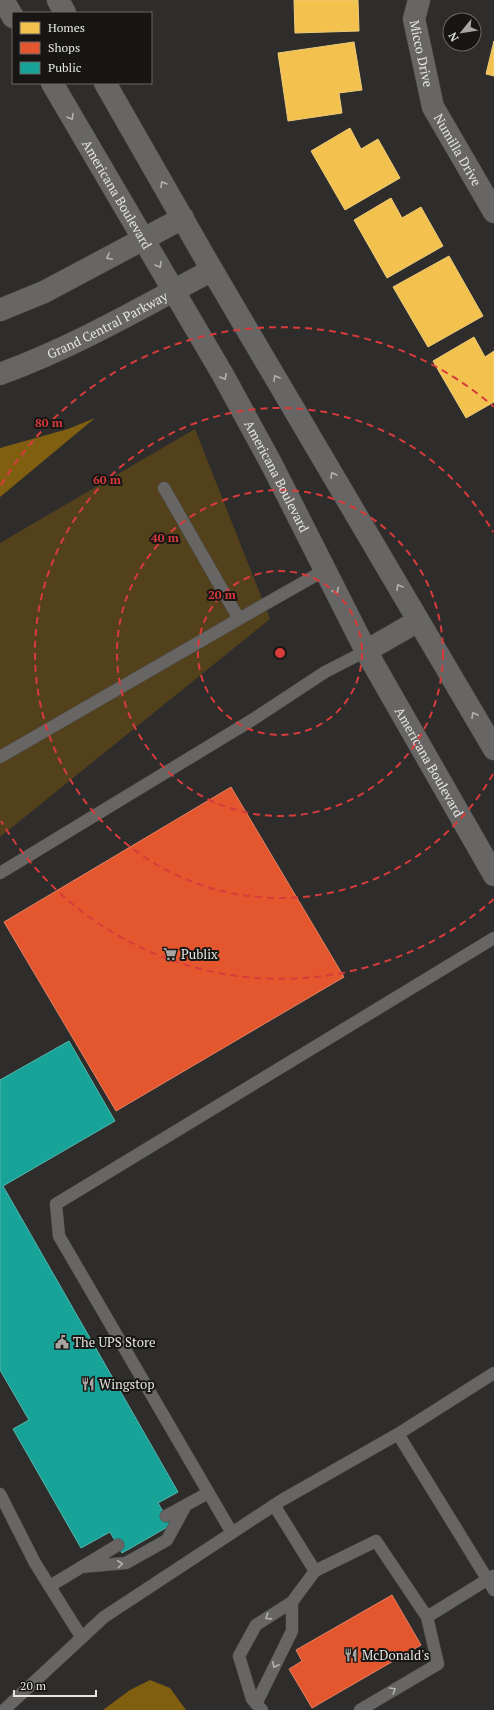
<svg xmlns="http://www.w3.org/2000/svg" width="494" height="1710" font-family="'PT Serif',serif">
<style>
.green{fill:#53411c}
.water{fill:#815f10}
.homes{fill:#f2c14e;stroke:#eecc7a}
.shops{fill:#e4572e;stroke:#e58264}
.public{fill:#17a398;stroke:#55b7ae}
.lines{fill:none;stroke-linecap:round;stroke-linejoin:round}
.lane-casing{stroke:#4c4b49;stroke-width:13}
.street-casing{stroke:#4c4b49;stroke-width:23}
.secondary-casing{stroke:#4c4b49;stroke-width:23}
.lane{stroke:#676664;stroke-width:12}
.street{stroke:#676664;stroke-width:22}
.secondary{stroke:#676664;stroke-width:22}
.oneway{stroke:#b3b2b0}
.ring{fill:none;stroke:#d83b3b;stroke-width:2;stroke-dasharray:7 5}
.labels{text-anchor:middle;dominant-baseline:central;stroke-width:4;stroke-linejoin:round;paint-order:stroke}
.street-label{font-size:13px;fill:#e6e5e2;stroke:#171614}
.poi-label{font-size:13px;fill:#e6e5e2;stroke:#171614;text-anchor:start}
.centre{fill:#d83b3b;stroke:#171614;stroke-width:2}
.ring-label{font-size:12px;text-anchor:middle;font-weight:bold;fill:#d83b3b;stroke:#171614;stroke-width:4;stroke-linejoin:round;paint-order:stroke}
</style>
<rect width="100%" height="100%" fill="#2f2d2b"/>
<path class="green" d="M195,429l75,190 -270,218v-294z"/>
<path class="water" d="M95,418l-95,79v-49l68,-19z
M150,1680l20,8 16,22h-83l27,-20z"/>
<path class="homes" d="M294,0h64l1,31 -64,2z
M494,41v35l-8,-2z
M354,42l8,48 -23,3 3,20 -54,8 -10,-68z
M350,128l11,21 17,-10 22,39 -55,32 -34,-59z
M391,198l11,20 19,-11 22,39 -56,32 -33,-58z
M449,256l34,60 -55,31 -35,-60z
M474,337l11,20 9,-6v51l-28,16 -33,-57z"/>
<path class="shops" d="M231,787l113,190 -228,134 -112,-189z
M392,1595l29,50 -109,63 -23,-39 13,-8 -6,-11z"/>
<path class="public" d="M69,1041l46,80 -112,65 175,306 -20,11 13,22 -49,28 -12,-21 -29,16 -68,-119 16,-9 -29,-50v-290z"/>
<g class="lines">
<g class="lane-casing">
<path id="lane" d="M239,619l86,-49
M0,757l239,-138 -75,-131
M0,873l252,-153 73,-48 41,-21
M398,1434l96,-61
M0,1494l35,69 47,75
M274,1505l41,66 61,-30 51,76 66,-41
M166,1516l42,-23
M232,1533l-173,-297 -3,-32 438,-266
M81,1567l45,-4 41,-23 19,-35
M50,1586l68,-41
M256,1704l36,-73v-29
M4,1710l100,-93 178,-117 116,-66 96,156
M262,1710l-10,-11 -13,-43 17,-31 36,-23 23,-31
M360,1710l78,-46 -11,-47"/>
</g>
<g class="street-casing">
<g id="street">
<path id="s1" d="M419,0l-5,19 19,88 61,105"/>
<path d="M0,310l44,-18 139,-74"/>
<path id="s2" d="M0,374c74,-27 143,-67 212,-104"/>
</g>
</g>
<g class="secondary-casing">
<g id="secondary">
<path d="M3,0l10,17"/>
<path d="M58,0l7,13"/>
<path id="s3" d="M52,83l171,292 49,90 94,186 128,224"/>
<path d="M105,83l107,187 282,479"/>
<path d="M366,651l52,-30"/>
</g>
</g>
<use href="#lane" class="lane"/>
<use href="#street" class="street"/>
<use href="#secondary" class="secondary"/>
</g>
<defs><path id="oneway-chevron" d="M-2-3.5L2.5 0L-2 3.5" fill="none" stroke-width="1.6" stroke-linecap="round" stroke-linejoin="round"/></defs>
<g class="oneway">
<use href="#oneway-chevron" transform="translate(71 117) rotate(60)"/>
<use href="#oneway-chevron" transform="translate(163 184) rotate(-120)"/>
<use href="#oneway-chevron" transform="translate(109 257) rotate(153)"/>
<use href="#oneway-chevron" transform="translate(159 265) rotate(59)"/>
<use href="#oneway-chevron" transform="translate(224 377) rotate(61)"/>
<use href="#oneway-chevron" transform="translate(276 378) rotate(-120)"/>
<use href="#oneway-chevron" transform="translate(333 475) rotate(-120)"/>
<use href="#oneway-chevron" transform="translate(399 587) rotate(-120)"/>
<use href="#oneway-chevron" transform="translate(336 591) rotate(63)"/>
<use href="#oneway-chevron" transform="translate(474 715) rotate(-120)"/>
<use href="#oneway-chevron" transform="translate(120 1564) rotate(-6)"/>
<use href="#oneway-chevron" transform="translate(268 1617) rotate(147)"/>
<use href="#oneway-chevron" transform="translate(275 1665) rotate(116)"/>
<use href="#oneway-chevron" transform="translate(393 1690) rotate(-31)"/>
</g>
<g class="ring">
<circle cx="280" cy="653" r="82"/>
<circle cx="280" cy="653" r="163"/>
<path d="M493 774A245 245 0 1 1 493 532"/>
<path d="M494 899A326 326 0 0 1 1 821M1 485A326 326 0 0 1 494 407"/>
</g>
<defs>
<g id="supermarket-bare" transform="scale(1.08)"><path d="M-6-5.5h2.5l.6 2H6L4.5 2H-2.5L-4.4-4H-6ZM-1.5 3.2a1.3 1.3 0 1 0 .1 0ZM3 3.2a1.3 1.3 0 1 0 .1 0Z" fill="#a6a5a2" stroke="#171614" stroke-width="2.5" paint-order="stroke"/></g>
<g id="civic-bare" transform="scale(1.08)"><path d="M-.6-6.5H3V-4.5H.6V-3L4-1V1h2V6H-6V1h2V-1L-.6-3ZM-1.2 2.5V6h2.4V2.5Z" fill="#a6a5a2" stroke="#171614" stroke-width="2.5" paint-order="stroke"/></g>
<g id="restaurant-bare" transform="scale(1.08)"><path d="M-5-6h1v4h1v-4h1v4h1v-4h1v5L-1.5 .5V6h-2V.5L-5-1ZM5-6V6H3V1.5H1.5Q1.5-4 5-6Z" fill="#a6a5a2" stroke="#171614" stroke-width="2.5" paint-order="stroke"/></g>
</defs>
<g fill-rule="evenodd">
<use href="#supermarket-bare" x="170" y="954"/>
<use href="#civic-bare" x="62" y="1342"/>
<use href="#restaurant-bare" x="88" y="1384"/>
<use href="#restaurant-bare" x="351" y="1655"/>
</g>
<g class="labels">
<g class="street-label">
<text stroke="none"><textPath href="#s1" startOffset="55">Micco Drive</textPath></text>
<text stroke="none"><textPath href="#s1" startOffset="159">Numilla Drive</textPath></text>
<text stroke="none"><textPath href="#s3" startOffset="129">Americana Boulevard</textPath></text>
<text stroke="none"><textPath href="#s2" startOffset="118">Grand Central Parkway</textPath></text>
<text stroke="none"><textPath href="#s3" startOffset="453">Americana Boulevard</textPath></text>
<text stroke="none"><textPath href="#s3" startOffset="777">Americana Boulevard</textPath></text>
</g>
<g class="poi-label">
<text x="181" y="954">Publix</text>
<text x="73" y="1342">The UPS Store</text>
<text x="99" y="1384">Wingstop</text>
<text x="362" y="1655">McDonald's</text>
</g>
</g>
<circle cx="280" cy="653" r="6" class="centre"/>
<g class="ring-label">
<text x="49" y="427">80 m</text>
<text x="107" y="484">60 m</text>
<text x="165" y="542">40 m</text>
<text x="222" y="599">20 m</text>
</g>
<rect x="12" y="12" width="140" height="72" fill="#171614" stroke="#6a6966"/>
<rect x="20" y="22" width="20" height="12" fill="#f2c14e" stroke="#6a6966"/>
<text x="48" y="32" font-size="12" fill="#e6e5e2">Homes</text>
<rect x="20" y="42" width="20" height="12" fill="#e4572e" stroke="#6a6966"/>
<text x="48" y="52" font-size="12" fill="#e6e5e2">Shops</text>
<rect x="20" y="62" width="20" height="12" fill="#17a398" stroke="#6a6966"/>
<text x="48" y="72" font-size="12" fill="#e6e5e2">Public</text>
<g transform="translate(462 32) rotate(240)"><circle r="19" fill="#171614" stroke="#6a6966"/>
<path d="M0-3L7 15L0 10L-7 15Z" fill="#a6a5a2"/>
<text y="-6" font-size="11" font-weight="bold" text-anchor="middle" fill="#e6e5e2">N</text>
</g>
<path d="M14 1690v6h82v-6" fill="none" stroke="#e6e5e2" stroke-width="2"/>
<text x="20" y="1690" font-size="12" fill="#e6e5e2" stroke="#171614" stroke-width="3" paint-order="stroke">20 m</text>
</svg>
